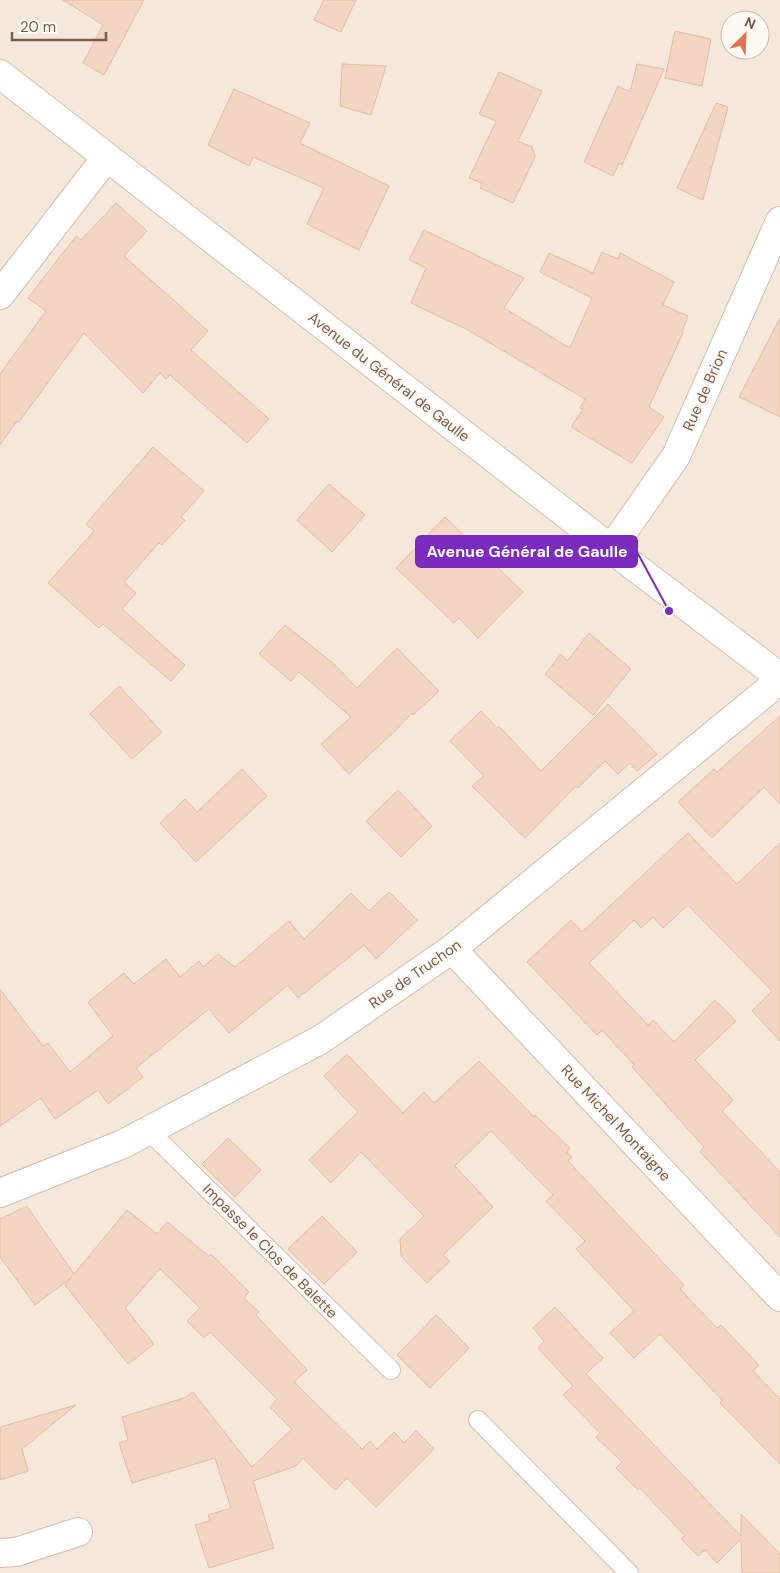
<svg xmlns="http://www.w3.org/2000/svg" width="780" height="1573" font-family="'DM Sans',sans-serif">
<style>
.residential{fill:#f5e8da;fill-rule:evenodd}
.building{fill:#f3d5c3;stroke:#e6bba3}
.lines{fill:none;stroke-linecap:round;stroke-linejoin:round}
.lane-casing{stroke:#d1beb0;stroke-width:20}
.street-casing{stroke:#d1beb0;stroke-width:30}
.secondary-casing{stroke:#d6c0b0;stroke-width:30}
.lane{stroke:#fff;stroke-width:18}
.street{stroke:#fff;stroke-width:28}
.secondary{stroke:#fff;stroke-width:28}
.labels{text-anchor:middle;dominant-baseline:central;stroke-width:4;stroke-linejoin:round;paint-order:stroke}
.street-label{font-size:15px;fill:#7a5c4d;stroke:#fffaf3}
.leader{fill:none;stroke:#7b2cbf;stroke-width:2}
.callout-dot{fill:#7b2cbf;stroke:#fffaf3;stroke-width:2}
.callout{fill:#7b2cbf;stroke:#7b2cbf;stroke-width:2}
.callout-label{font-size:16px;text-anchor:middle;font-weight:bold;fill:#fff}
</style>
<rect width="100%" height="100%" fill="#fdf6ec"/>
<path class="residential" d="M0,0h780v1573h-780zM730,20h30v30h-30z"/>
<path class="building" d="M63,0h81l-40,75 -21,-12 20,-38z
M324,0h32l-15,32 -27,-12z
M675,31l36,8 -9,47 -37,-8z
M342,64l44,2 -15,49 -31,-9z
M637,64l27,5 -42,96 -3,-2 -6,13 -29,-14 34,-76 12,6z
M499,72l43,19 -24,50 14,6 3,10 -22,46 -33,-15 2,-5 -13,-5 27,-57 -17,-7z
M234,89l76,34 -10,20 89,43 -30,64 -52,-26 17,-36 -71,-31 -4,9 -41,-21z
M716,103l12,4 -25,93 -26,-12z
M116,203l31,28 -23,25 84,75 -17,19 78,69 -22,24 -77,-68 -4,4 -6,-6 -17,20 -59,-60 -65,89 -2,-1 -17,24v-71l46,-63 -18,-13 48,-62 5,4z
M424,230l100,48 -20,30 66,40 22,-50 -52,-26 9,-19 44,20 9,-21 16,7 2,-6 54,29 -11,23 25,11 -6,16 1,1 -34,74 15,10 -32,46 -61,-36 12,-18 -3,-1 5,-9 -117,-69 -57,-27 15,-35 -17,-8z
M780,318v99l-41,-20z
M153,447l51,44 -23,26 4,3 -23,25 -3,-2 -35,39 12,11 -14,16 63,56 -14,16 -68,-57 -4,4 -51,-45 46,-52 -8,-7z
M329,484l36,31 -33,37 -35,-32z
M445,517l78,75 -45,46 -19,-20 -5,5 -58,-55z
M285,625l49,39 23,24 40,-40 42,43 -26,24 -1,-2 -15,16 -48,45 -28,-30 30,-27 -52,-45 -8,9 -32,-27z
M589,633l42,36 -38,46 -48,-41 16,-20 6,7z
M119,686l43,46 -30,27 -42,-45z
M608,704l49,50 -20,17 -7,-8 -12,11 -13,-13 -27,27 -2,-2 -51,52 -53,-52 12,-10 -34,-35 31,-30 16,17 2,-2 42,45z
M780,716v88l-16,-17 -52,51 -34,-36 36,-33 3,3z
M242,769l25,27 -71,66 -36,-39 25,-24 12,13z
M398,790l34,36 -31,31 -35,-36z
M688,833l49,51 43,-41v198l-28,-30 20,-20 -84,-86 -25,23 -10,-11 -12,11 -7,-8 -45,43 59,62 5,-5 21,22 41,-42 21,21 -41,39 38,40 -11,11 58,61v65l-80,-85 4,-5 -72,-80 2,-2 -32,-35 -5,5 -70,-73 44,-42 11,12z
M389,892l28,28 -41,39 -12,-14 -66,53 -10,-13 -59,48 -20,-24 -73,59 7,9 -35,27 -10,-14 -43,29 -14,-21 -41,28v-137l43,57 5,-3 22,29 43,-36 -25,-34 36,-29 10,11 32,-25 14,18 19,-16 4,6 15,-13 17,13 54,-46 15,18 47,-46 18,18z
M347,1054l56,59 21,-21 10,11 45,-42 55,56 1,-2 35,33 -3,4 5,5 -4,4 116,124 -4,4 37,39 4,-3 38,40 -6,6 27,28v65l-60,-61 2,-3 -62,-66 -26,24 -24,-25 24,-22 -58,-62 9,-8 -39,-40 7,-6 -62,-64 -36,35 38,41 -50,48 7,6 -23,22 -26,-27 -1,-17 24,-23 -63,-64 -30,31 -22,-23 49,-48 -34,-36z
M228,1138l33,32 -26,27 -33,-33z
M27,1206l47,68 53,-64 30,24 10,-12 42,34 2,-2 38,38 -5,6 15,14 -3,3 51,55 -13,12 68,67 8,-8 7,8 17,-17 10,11 12,-12 18,18 -58,58 -29,-29 -12,12 -32,-32 -7,8 -43,15 21,67 -65,20 -14,-43 15,-4 -2,-6 23,-7 -16,-50 -83,25 -13,-40 9,-3 -6,-23 62,-19 9,-6 59,75 40,-38 -22,-22 7,-8 -67,-67 -6,6 -17,-17 13,-13 -40,-39 -35,39 29,36 -26,20 -63,-79 7,-8 -37,28 -35,-48v-38z
M322,1216l35,36 -33,32 -36,-35z
M555,1307l48,51 -17,16 155,162v-22l39,40v19h-38l-1,-34 -24,24 -12,-13 -7,6 -17,-17 4,-3 -45,-48 -2,2 -22,-22 6,-6 -26,-25 4,-4 -37,-38 10,-9 -35,-38 6,-7 -11,-13z
M436,1315l33,33 -39,40 -33,-33z
M76,1405l-54,44 6,22 -28,9v-53z"/>
<g class="lines">
<g class="lane-casing">
<path id="lane" d="M149,1131l242,239
M478,1420l151,153"/>
</g>
<g class="street-casing">
<path id="street" d="M0,295l106,-137
M611,549l65,-93 104,-235
M452,949l328,348
M0,1193l123,-49 197,-104 132,-91 315,-258 12,-15
M0,1553l16,-1 62,-20"/>
</g>
<g class="secondary-casing">
<path id="secondary" d="M0,74l611,475 169,128"/>
</g>
<use href="#lane" class="lane"/>
<use href="#street" class="street"/>
<use href="#secondary" class="secondary"/>
</g>
<g class="labels">
<g class="street-label">
<text transform="translate(389 377) rotate(38)">Avenue du Général de Gaulle</text>
<text transform="translate(705 390) rotate(-66)">Rue de Brion</text>
<text transform="translate(415 974) rotate(-35)">Rue de Truchon</text>
<text transform="translate(616 1123) rotate(47)">Rue Michel Montaigne</text>
<text transform="translate(270 1251) rotate(45)">Impasse le Clos de Balette</text>
</g>
</g>
<path class="leader" d="M669 611L637 552"/>
<circle class="callout-dot" cx="669" cy="611" r="5"/>
<rect class="callout" x="416" y="536" width="221" height="31" rx="5"/>
<g class="callout-label">
<text x="527" y="557">Avenue Général de Gaulle</text>
</g>
<g transform="translate(745 35) rotate(24)"><circle r="24" fill="#fffaf3" stroke="#cabbb1"/>
<path d="M0-4L9 19L0 12L-9 19Z" fill="#e76f51"/>
<text y="-8" font-size="14" font-weight="bold" text-anchor="middle" fill="#7a5c4d">N</text>
</g>
<path d="M12 32v8h94v-8" fill="none" stroke="#7a5c4d" stroke-width="2.5"/>
<text x="20" y="32" font-size="15" fill="#7a5c4d" stroke="#fffaf3" stroke-width="4" paint-order="stroke">20 m</text>
</svg>
